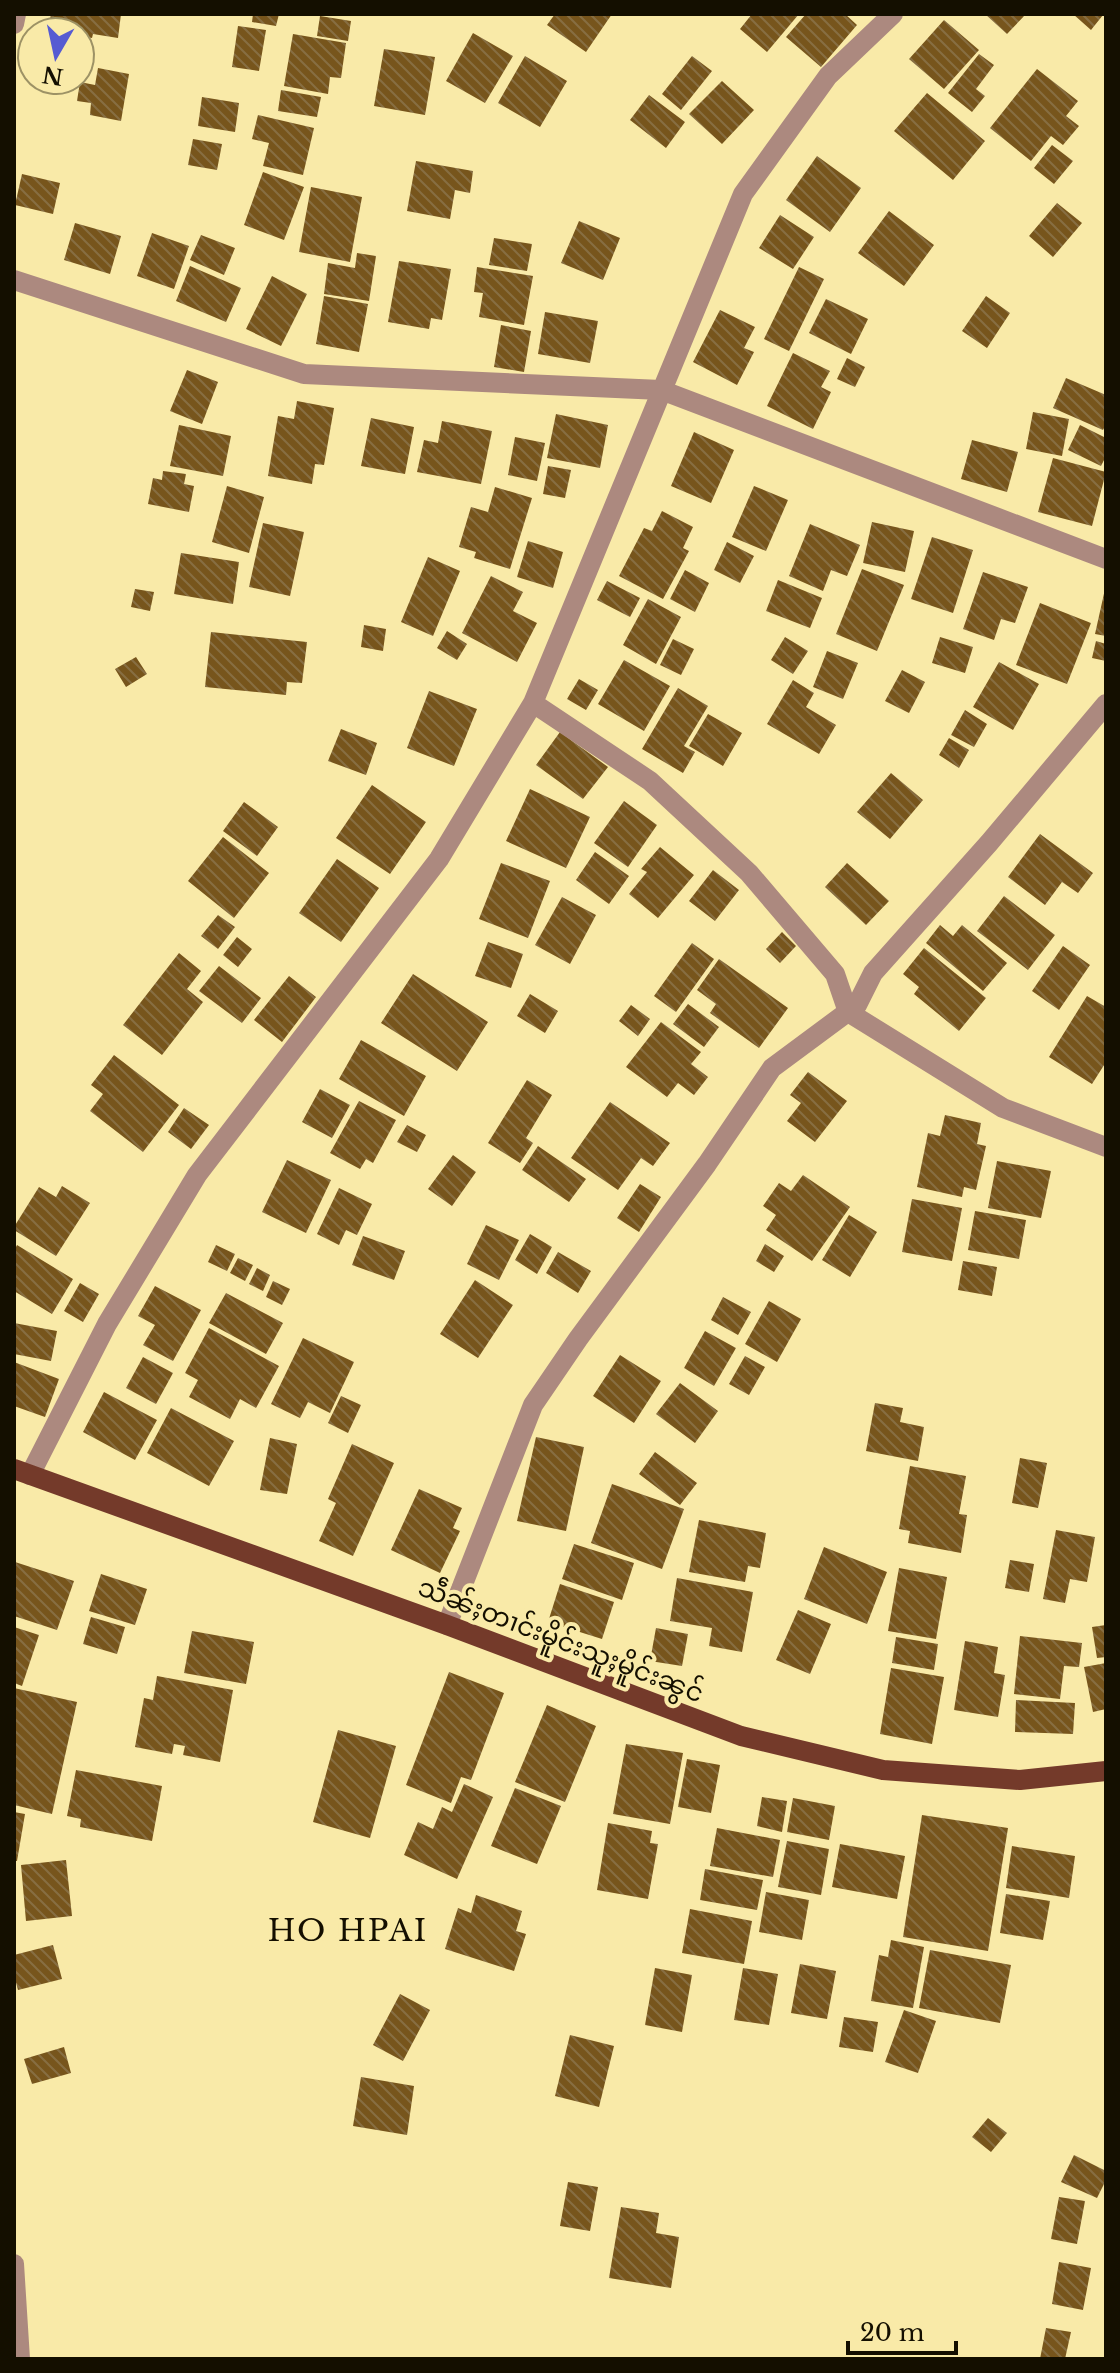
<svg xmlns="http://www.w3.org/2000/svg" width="1120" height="2373" font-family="'Libre Baskerville','Noto Sans Myanmar',serif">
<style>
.building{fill:url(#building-back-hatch)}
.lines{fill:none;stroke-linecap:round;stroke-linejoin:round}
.minor{stroke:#ac897f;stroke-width:20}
.major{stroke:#743a2a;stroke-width:20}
.labels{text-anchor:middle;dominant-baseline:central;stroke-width:8;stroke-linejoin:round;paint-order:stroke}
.street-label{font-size:26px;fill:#140f00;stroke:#f9eaa8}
.quarter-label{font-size:30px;letter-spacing:2px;fill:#140f00;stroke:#f9eaa8}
</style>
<defs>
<pattern id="building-back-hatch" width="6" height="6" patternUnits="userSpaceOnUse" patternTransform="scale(2)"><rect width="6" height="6" fill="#77551c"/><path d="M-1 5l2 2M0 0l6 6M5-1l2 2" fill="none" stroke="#876e42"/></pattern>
</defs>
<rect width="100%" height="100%" fill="#f9eaa8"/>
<path class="building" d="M51,14h70l-3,24 -25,-4 -1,4 -12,-2v-4l-32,-1z
M253,14h26l-3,12 -24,-4z
M555,14h57l-26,38 -39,-27z
M752,14h47l-32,38 -27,-23z
M806,14h39l12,11 -36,42 -35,-30z
M985,14h41l-19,20z
M1073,14h28l2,1 -12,15z
M320,16l31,5 -3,20 -31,-5z
M944,20l35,30 -35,39 -35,-30z
M238,26l28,4 -7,41 -27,-4z
M473,33l40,23 -28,47 -39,-22z
M293,34l53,9 -5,35 -11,-1 -2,17 -44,-8z
M384,49l51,8 -10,58 -51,-9z
M979,54l15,11 -18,24 9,7 -13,16 -24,-19z
M525,56l42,25 -27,46 -42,-24z
M692,56l20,15 -31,39 -19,-16z
M98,68l31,6 -8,47 -31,-6 1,-12 -14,-2 3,-19 15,3z
M1037,69l41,32 -12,15 13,10 -16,19 -12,-9 -20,25 -41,-33z
M722,81l32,29 -32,34 -33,-30z
M281,90l40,7 -4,20 -39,-6z
M927,93l58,48 -32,39 -59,-49z
M649,95l36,27 -19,26 -36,-28z
M202,97l37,6 -4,29 -37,-6z
M258,115l56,13 -11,47 -40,-9 6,-23 -17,-4z
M193,139l29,5 -5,26 -29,-5z
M1052,145l21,16 -19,23 -20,-16z
M817,156l44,32 -31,44 -44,-32z
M416,161l57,10 -3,22 -15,-3 -5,29 -43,-8z
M263,172l41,15 -20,53 -40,-15z
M22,174l38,9 -7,31 -38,-9z
M311,187l51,10 -12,65 -51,-10z
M1057,203l25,20 -29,34 -24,-21z
M889,211l45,34 -30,41 -46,-33z
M780,215l34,22 -21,32 -34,-21z
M579,221l41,17 -17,42 -42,-17z
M75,223l46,13 -11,38 -46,-14z
M152,233l37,13 -15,43 -37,-13z
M201,235l34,13 -11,27 -34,-15z
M494,238l38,6 -5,27 -38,-6z
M357,253l19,3 -7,45 -45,-7 4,-31 27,5z
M399,261l52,8 -9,51 -11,-2 -2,11 -41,-7z
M190,266l51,22 -15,34 -50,-21z
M477,267l56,9 -9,49 -45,-8 4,-24 -9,-1z
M799,267l25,12 -35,72 -25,-12z
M272,276l35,18 -26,52 -35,-17z
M324,296l44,8 -9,48 -43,-8z
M986,296l24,17 -23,35 -25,-17z
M826,299l42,20 -17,35 -42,-21z
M720,310l35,17 -11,21 10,4 -17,33 -44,-23z
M545,312l53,9 -8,42 -52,-9z
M501,325l30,6 -7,41 -30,-5z
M793,353l37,18 -9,16 10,5 -18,37 -46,-23z
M847,358l18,9 -10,20 -18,-8z
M187,370l31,12 -16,42 -32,-13z
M1066,378l40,17v29l-3,6 -50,-22z
M297,401l37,7 -10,57 -9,-1 -3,20 -44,-8 10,-60 16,3z
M1033,412l36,7 -7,37 -36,-7z
M556,414l52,11 -8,43 -53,-10z
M371,418l43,9 -9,47 -44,-8z
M442,421l50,10 -11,53 -64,-12 7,-32 14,3z
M179,425l52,11 -8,40 -53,-10z
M1080,425l26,13v18l-5,10 -33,-16z
M694,432l40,18 -23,53 -40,-17z
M515,437l30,6 -8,38 -29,-6z
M972,440l46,12 -11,40 -46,-13z
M1053,458l53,14 -14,54 -54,-14z
M548,466l23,4 -6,28 -22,-4z
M163,471l23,3 -2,10 10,2 -5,26 -41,-8 5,-26 9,2z
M227,486l37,11 -15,56 -37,-11z
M754,486l34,14 -22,51 -34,-14z
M495,487l37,11 -22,71 -36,-11 2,-6 -17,-5 12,-40 17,5z
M662,511l31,16 -10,21 6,3 -26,48 -44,-23 25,-48 8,3z
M872,522l42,9 -9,41 -42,-9z
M263,523l41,9 -14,64 -41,-9z
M810,524l50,21 -13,31 -16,-6 -8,21 -34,-15z
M932,537l41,13 -20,63 -42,-14z
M528,541l35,11 -10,36 -36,-11z
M727,542l27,14 -14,27 -26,-13z
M181,553l58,9 -6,42 -59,-10z
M428,557l32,14 -27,65 -32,-14z
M862,569l42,16 -27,66 -41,-17z
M685,570l24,13 -14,29 -25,-13z
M983,572l45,15 -13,36 -14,-4 -7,21 -31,-11z
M491,576l32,16 -10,19 24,12 -20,39 -55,-29z
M778,580l44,18 -12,30 -44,-17z
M607,581l33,17 -10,19 -33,-17z
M135,589l19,3 -4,19 -19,-4z
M1105,589h1v47l-11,-2z
M648,599l33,18 -25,47 -33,-19z
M1040,603l51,20 -24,61 -51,-19z
M364,625l22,4 -3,22 -22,-4z
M447,631l20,13 -10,16 -20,-12z
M211,632l96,10 -5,41 -15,-1 -1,13 -81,-8z
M785,637l23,14 -15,23 -22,-14z
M940,637l33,10 -8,26 -33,-10z
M673,639l21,10 -13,26 -21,-10z
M1096,641l10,3v17l-14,-3z
M827,651l31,12 -15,36 -30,-12z
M136,657l11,17 -21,13 -11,-18z
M624,660l46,26 -26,45 -46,-27z
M999,662l40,22 -26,46 -40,-23z
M902,670l23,12 -16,31 -24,-12z
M579,679l19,11 -12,20 -19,-11z
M793,680l21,13 -8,14 30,18 -17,29 -52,-30z
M678,688l30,18 -24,40 11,6 -12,21 -41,-24z
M429,691l48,18 -23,57 -47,-18z
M965,710l22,14 -13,23 -23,-12z
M708,714l34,19 -19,33 -34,-20z
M341,729l36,14 -11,32 -38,-14z
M560,732l48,35 -25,32 -47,-34z
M949,738l20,12 -10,18 -20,-13z
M891,773l32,27 -33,39 -33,-27z
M372,785l54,37 -36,52 -54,-36z
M530,789l60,28 -24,51 -60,-27z
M624,801l33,24 -29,42 -34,-24z
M244,802l34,25 -21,29 -34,-25z
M1040,834l53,39 -15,20 -16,-11 -17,23 -37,-28z
M223,837l46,36 -35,45 -46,-37z
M660,847l34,28 -36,43 -29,-24 18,-22 -6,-3z
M595,852l34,24 -20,28 -33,-24z
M337,859l42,29 -38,54 -42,-29z
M501,863l49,18 -22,57 -49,-19z
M847,863l42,38 -23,24 -41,-38z
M713,870l26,20 -24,31 -26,-20z
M1004,896l51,39 -27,35 -51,-39z
M562,897l34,18 -26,49 -35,-19z
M218,915l17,12 -17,22 -17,-13z
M940,925l13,11 9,-11 45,38 -24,28 -57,-48z
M782,932l14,14 -16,17 -14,-14z
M237,937l15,12 -14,18 -15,-12z
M488,942l35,12 -12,34 -36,-12z
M692,943l22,16 -38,53 -22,-16z
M1063,946l27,19 -31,45 -27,-19z
M924,948l62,50 -27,33 -45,-37 5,-7 -16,-13z
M179,953l22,18 -14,18 16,13 -41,53 -39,-30z
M719,959l69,49 -29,40 -49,-35 6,-9 -19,-14z
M219,966l42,32 -19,25 -43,-32z
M413,974l75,48 -31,49 -76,-48z
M289,976l27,21 -34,45 -28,-22z
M530,994l28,17 -13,22 -28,-17z
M1087,996l19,11v55l-14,22 -43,-27z
M688,1004l31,23 -15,20 -31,-23z
M631,1005l19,14 -12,17 -19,-15z
M661,1022l40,30 -10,12 17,13 -14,18 -16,-12 -11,14 -41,-30z
M361,1040l65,36 -22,40 -65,-37z
M114,1055l65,50 -36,47 -53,-41 13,-17 -12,-9z
M808,1072l39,29 -32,41 -28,-21 14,-18 -11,-8z
M527,1080l25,15 -26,43 7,5 -13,20 -32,-20z
M320,1089l30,16 -18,33 -30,-16z
M359,1101l37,19 -23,43 -7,-4 -6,10 -30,-16z
M610,1102l60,41 -17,23 -12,-8 -23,32 -47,-32z
M184,1108l25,17 -18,24 -23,-17z
M945,1115l36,8 -4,21 9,2 -10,44 -12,-3 -2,10 -45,-10 11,-54 12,3z
M407,1125l19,10 -9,17 -20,-10z
M538,1146l48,33 -17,23 -47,-32z
M453,1155l23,17 -24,34 -24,-17z
M287,1160l44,20 -25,53 -44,-21z
M997,1161l54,10 -10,47 -53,-10z
M803,1175l47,32 -38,54 -46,-31 10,-15 -13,-9 16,-23 12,8z
M640,1184l21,13 -22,35 -22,-14z
M62,1186l28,17 -34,53 -42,-26v-3l25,-40 17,10z
M339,1188l33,16 -15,31 -11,-5 -7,15 -22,-11z
M912,1199l50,9 -10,53 -50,-9z
M975,1211l51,9 -7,39 -51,-9z
M849,1215l28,17 -27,45 -28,-17z
M486,1225l33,15 -20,40 -32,-16z
M530,1234l22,13 -15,27 -22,-14z
M363,1236l42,15 -11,29 -42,-15z
M765,1244l19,12 -10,16 -18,-11z
M17,1245l56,34 -21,35 -38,-23v-40z
M216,1245l19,9 -8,17 -19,-9z
M558,1252l33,19 -13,22 -32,-20z
M238,1258l15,7 -8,16 -15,-8z
M963,1261l34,6 -5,29 -34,-6z
M257,1268l13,7 -7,16 -14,-7z
M475,1280l38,25 -35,53 -38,-24z
M273,1281l17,8 -8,16 -16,-8z
M80,1283l19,11 -16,28 -19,-11z
M155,1286l46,24 -28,51 -30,-16 12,-20 -17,-9z
M226,1293l57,30 -17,31 -57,-31z
M723,1297l28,15 -13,23 -27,-15z
M769,1301l32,18 -24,43 -32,-18z
M14,1323l43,8 -6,30 -37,-7z
M209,1328l70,38 -23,42 -16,-9 -10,20 -41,-22 9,-17 -13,-7z
M705,1331l31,17 -22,38 -30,-18z
M303,1338l51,24 -24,51 -22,-11 -8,16 -29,-14z
M620,1355l41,26 -27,42 -41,-27z
M745,1356l20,11 -16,28 -20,-11z
M143,1357l30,16 -17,31 -30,-16z
M14,1362l45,17 -14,38 -31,-11z
M680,1383l38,28 -23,32 -39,-29z
M104,1392l53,28 -22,40 -52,-28z
M341,1396l20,9 -13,28 -20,-10z
M875,1403l28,5 -3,14 24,5 -6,34 -52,-10z
M171,1408l63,33 -25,45 -62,-33z
M536,1437l48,10 -18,84 -49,-10z
M270,1438l27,6 -10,50 -27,-4z
M352,1444l42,19 -41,93 -34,-15 17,-38 -8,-4z
M655,1452l42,31 -17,22 -41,-31z
M1020,1458l27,5 -9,45 -26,-5z
M910,1466l56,10 -7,38 8,1 -6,38 -53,-10 2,-12 -11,-2z
M612,1484l72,25 -22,60 -71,-26z
M419,1489l43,19 -9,20 7,3 -20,42 -49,-23z
M699,1520l67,13 -6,35 -12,-2 -3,16 -56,-10z
M1056,1530l39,7 -8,45 -17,-3 -5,24 -22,-4z
M574,1544l60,19 -12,37 -60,-21z
M824,1547l63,25 -20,52 -63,-25z
M1010,1560l24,4 -5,28 -24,-4z
M15,1562l59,19 -17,49 -43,-14z
M899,1568l48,9 -11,62 -48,-8z
M101,1574l46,15 -12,36 -46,-14z
M677,1578l76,14 -11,60 -33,-6 3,-18 -42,-7z
M560,1584l54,18 -12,37 -54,-17z
M798,1610l33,14 -21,50 -34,-14z
M91,1617l34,10 -8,27 -34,-10z
M1106,1625v32l-9,1 -5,-31z
M14,1627l25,8 -17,51 -8,-3z
M656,1628l32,6 -6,32 -32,-5z
M192,1631l62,11 -8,42 -62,-11z
M1020,1636l62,7 -3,24 -15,-1 -4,33 -46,-5z
M896,1637l42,7 -4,26 -42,-7z
M965,1641l33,6 -4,26 11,2 -7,42 -44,-7z
M1106,1663v46l-13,3 -9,-45z
M891,1668l53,9 -12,67 -52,-10z
M449,1672l55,21 -33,87 -10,-3 -10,26 -45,-18z
M157,1676l76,14 -13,72 -37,-7 2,-9 -11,-2 -2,10 -37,-7 9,-49 9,2z
M14,1688l63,14 -25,112 -38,-9z
M1016,1700l59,3 -2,31 -58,-2z
M547,1705l49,21 -31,76 -50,-20z
M338,1730l58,16 -26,92 -57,-16z
M626,1744l57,9 -13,71 -57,-10z
M687,1759l33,6 -9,48 -33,-6z
M76,1770l86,16 -10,55 -72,-14 1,-8 -14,-3z
M464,1784l29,13 -36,82 -53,-24 14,-33 15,7 9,-22 10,5z
M515,1788l46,18 -24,58 -46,-18z
M762,1797l25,4 -5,31 -25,-6z
M793,1798l42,8 -6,34 -42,-8z
M14,1812l11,2 -8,47h-3z
M922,1815l86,13 -20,123 -85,-14z
M608,1823l44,8 -2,12 8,1 -10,55 -51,-9z
M717,1828l63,12 -7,37 -63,-11z
M787,1841l42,8 -8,46 -43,-8z
M840,1844l65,12 -8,43 -65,-12z
M1012,1846l63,10 -6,42 -63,-10z
M66,1860l6,56 -46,5 -5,-56z
M705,1869l58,11 -6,30 -57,-10z
M766,1892l43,8 -7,40 -43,-8z
M1006,1894l44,7 -7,39 -43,-7z
M476,1895l46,16 -6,20 10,3 -12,37 -69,-22 13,-41 13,5z
M690,1909l62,12 -8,43 -62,-11z
M891,1940l33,7 -11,61 -42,-7 8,-46 9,2z
M53,1945l9,34 -44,11 -4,-15v-20z
M930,1950l81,15 -11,58 -81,-15z
M800,1964l36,7 -9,48 -36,-6z
M655,1968l37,7 -10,57 -37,-7z
M743,1968l35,6 -9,51 -35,-5z
M400,1994l30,16 -27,51 -30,-16z
M904,2010l32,11 -18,52 -33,-11z
M844,2017l34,5 -5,30 -34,-5z
M570,2035l44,11 -15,61 -44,-11z
M64,2047l7,26 -39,11 -8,-25z
M361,2077l53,9 -7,49 -54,-9z
M988,2118l19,15 -16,19 -19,-15z
M1074,2155l32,16v9l-9,18 -36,-16z
M568,2182l30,5 -8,44 -30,-5z
M1059,2197l26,4 -8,43 -26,-5z
M621,2207l38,6 -3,20 23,4 -8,51 -62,-10z
M1059,2262l32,6 -8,42 -31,-6z
M1046,2328l25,4 -6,27h-25z"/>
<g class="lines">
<path class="minor" d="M14,24l2,-10
M14,280l290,94 357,16 445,169
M533,703l117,78 99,92 86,101 13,38 155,96 103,39
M30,1475l77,-151 90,-149 242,-316 94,-156 210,-509 85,-118 65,-62
M447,1625l86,-220 45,-66 129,-175 65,-96 85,-63 16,-32 116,-130 117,-139
M14,2264l6,95"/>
<path class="major" d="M14,1469l433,156 294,111 142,34 137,10 86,-9"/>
</g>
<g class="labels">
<g class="street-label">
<text transform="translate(561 1640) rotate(21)">သဵၼ်ႈတၢင်းမိူင်းသူႈမိူင်းၼွင်</text>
</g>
<g class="quarter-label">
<text x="348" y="1930">HO HPAI</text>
</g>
</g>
<rect width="1120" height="2373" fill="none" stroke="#140f00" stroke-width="32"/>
<g transform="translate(56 56) rotate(189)"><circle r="38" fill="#f9eaa8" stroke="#9d9265" stroke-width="2"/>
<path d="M0-6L14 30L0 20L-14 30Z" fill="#565bd2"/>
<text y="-12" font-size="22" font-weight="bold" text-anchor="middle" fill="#140f00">N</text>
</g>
<path d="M848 2341v12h108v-12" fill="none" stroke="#140f00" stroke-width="4"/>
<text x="860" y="2341" font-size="24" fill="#140f00" stroke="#f9eaa8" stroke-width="6" paint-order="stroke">20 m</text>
</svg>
